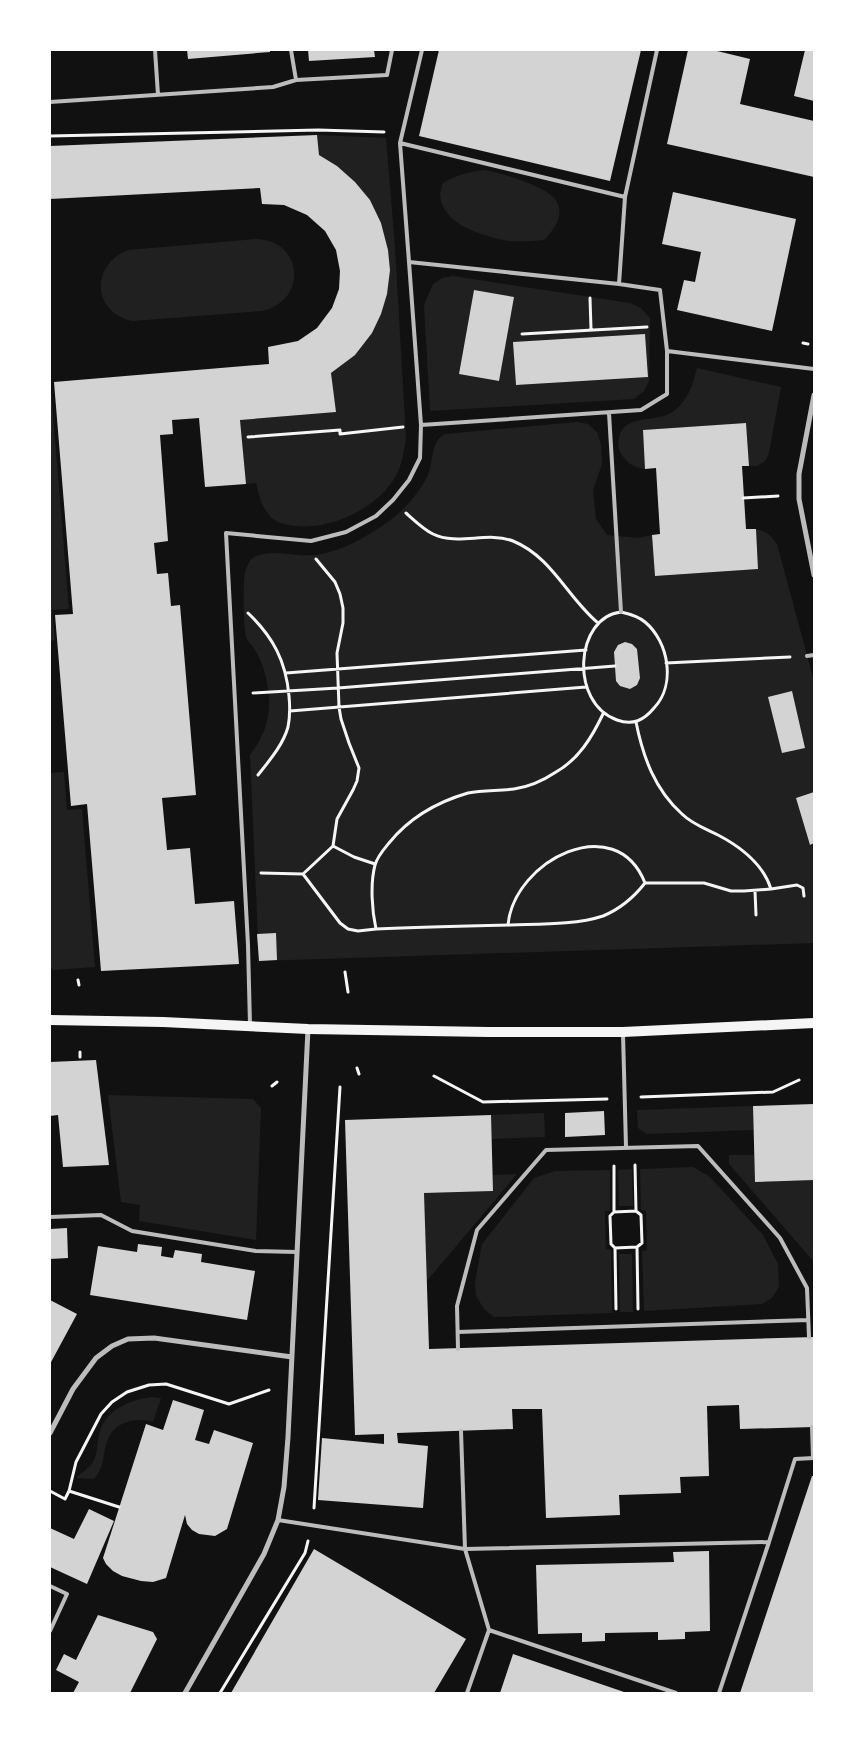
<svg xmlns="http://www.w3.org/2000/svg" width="864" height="1743" font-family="Inter,sans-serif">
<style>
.green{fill:#202020;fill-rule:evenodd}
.building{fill:#d3d3d3}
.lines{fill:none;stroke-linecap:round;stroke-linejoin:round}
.path{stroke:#f5f5f5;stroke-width:3}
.service{stroke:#bcbcbc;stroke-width:4}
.minor{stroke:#bcbcbc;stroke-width:5}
.secondary{stroke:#f5f5f5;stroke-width:10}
</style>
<rect width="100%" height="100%" fill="#111"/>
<path class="green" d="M317,135l69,3 9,109 11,192c-3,16 -4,29 -14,43 -21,30 -67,50 -103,43 -6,-1 -13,-3 -17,-7 -10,-9 -13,-23 -16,-35l-10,1 -6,-64 96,-8 -5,-39 24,-19 35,-84 -2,-20 -7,-27 -11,-23 -15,-18 -18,-16 -18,-11z
M484,170c17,3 60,15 71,29 11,15 -1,31 -11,41 -12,1 -23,2 -35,1 -24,-4 -67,-16 -69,-46 0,-4 2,-8 3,-12 13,-8 25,-11 41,-13z
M256,239c48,1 52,63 5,72l-128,10c-41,-8 -43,-56 -5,-71z
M453,276l177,27 11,5 9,10 -1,63 -5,10 -10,8 -204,12 -6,-106 9,-21 9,-6zM474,290l39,7 -14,84 -40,-7zM645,334l3,43 -132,8 -2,-43z
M697,368l84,19 -12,66 -4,8 -8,5h-8l-3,-43 -103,7 2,39c-8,-1 -14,-3 -20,-10 -6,-6 -8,-13 -6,-21 5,-26 39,-14 55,-27 15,-12 18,-25 23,-43z
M50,378l19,231 -17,1 3,30 -5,1z
M577,422l11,2 9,8 4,12 1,20 -9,26 3,29 11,16 31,3 14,-3 3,41 103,-7 -2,-40c10,2 15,6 21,15l37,137v111l-18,6 13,44 1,3 4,-2v100l-555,18 -9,-206c8,-11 14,-21 17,-34 6,-22 -1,-54 -13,-73 -2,-3 -5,-5 -7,-9 -4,-5 -4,-59 -2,-67 1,-3 3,-8 5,-11 12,-15 48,-3 66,-6 28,-4 54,-20 77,-37 14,-11 26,-26 34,-41 7,-14 3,-36 18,-43z
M64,772l3,38 15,-1 13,158 -42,3 -3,-4v-193z
M108,1095l145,4 8,9 -5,132 -117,-19 1,-16 -19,-3z
M753,1106v24l-106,4 -9,-6 -1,-18z
M544,1113l1,24 -54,2v-24z
M729,1155h25l1,27 59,-2v82l-85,-98z
M693,1167l17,10 53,58 15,29 1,23 -7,11 -10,6 -118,7 -2,-60 5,-1 -1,-40h-5l-1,-41z
M632,1169l1,37h-14l-1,-36z
M610,1170v41h-5l1,38 5,1 1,63 -118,4 -10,-8 -8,-13 -1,-14 7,-38 52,-66 21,-7z
M517,1174l-91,108 -2,-89 69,-2v-16z
M619,1254h13l1,58h-13z
M152,1397l9,1 -8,24c-10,-3 -15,-3 -26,0 -30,10 -16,39 -33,57l-18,-1c5,-5 13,-10 17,-16 5,-9 4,-22 7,-31 7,-22 30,-31 52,-34z"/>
<path class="building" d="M187,50h83v2l-82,7z
M308,50h66l1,7 -66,4z
M439,50h202l-31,131 -191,-45z
M688,50h25l37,9 -10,45 74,17v56l-147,-33z
M805,50h9v51l-20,-5z
M317,135l2,20 18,11 18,16 15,18 11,23 7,27 2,20 -3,24 -6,20 -9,19 -17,22 -24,18 5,39 -96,8 6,64 -41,3 -6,-69 -27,2 1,14 -13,1 8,106 -14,2 3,31 11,-1 3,33 9,-1 16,190 -34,3 5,52 23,-2 5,56 39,-3 5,63 -138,7 -14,-167 -16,2 -16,-191 18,-1 -19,-232 215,-18 -1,-17 30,-6 19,-13 15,-20 7,-19 1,-18 -4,-21 -11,-19 -18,-16 -23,-10 -22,-1 -2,-16 -210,11v-53z
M673,192l123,27 -24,112 -95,-21 7,-30 11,2 6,-30 -39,-8z
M474,290l40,7 -15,84 -40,-7z
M645,334l3,43 -132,8 -3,-43z
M746,423l3,43h-7l4,63h10l2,40 -103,7 -3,-41 8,-1 -4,-66 -11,1 -2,-39z
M625,642l7,2 5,5 3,29 -3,7 -7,4 -10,-3 -4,-5 -2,-29 4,-7z
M792,691l13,57 -23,5 -14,-56z
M814,792v51l-4,2 -14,-47z
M276,933l1,27 -18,1 -2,-27z
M96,1060l13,105 -46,2 -5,-52 -8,1v-54z
M814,1104v76l-59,2 -2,-76z
M604,1111l1,24 -40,2v-24z
M491,1115l2,76 -69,2 5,156 385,-12v90l-74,2 -1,-24 -32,1 2,70 -29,1 1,16 -62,2 1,20 -74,3 -4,-109h-30l1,20 -116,4 1,10 30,3 -5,62 -105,-8 4,-62 62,6v-10l-29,1 -10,-315z
M67,1228l1,30 -18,1v-30z
M138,1244l24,3 -1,9 12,2 2,-8 27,4 -1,8 54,9 -8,49 -157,-25 8,-49 39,6z
M50,1300l27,14 -27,50z
M173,1400l31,10 -9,30 14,4 5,-14 39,13 -26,86 -12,7 -16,-2 -7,-4 -5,-6 -2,-9 -19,63 -13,4 -12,-1 -19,-5 -9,-5 -7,-7 -3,-6 43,-134 17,6z
M812,1476h2v217h-74z
M89,1509l25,12 -27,63 -37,-17v-39l24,11z
M314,1549l152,90 -32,54h-203z
M709,1551l1,80 -25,1v7l-27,1v-8l-53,1v8l-23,1v-9l-44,1 -2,-69 138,-3 -1,-10z
M98,1615l55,17 4,7 -27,54h-57l6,-11 -23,-12 8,-16 12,6z
M513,1654l114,39h-127z"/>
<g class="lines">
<path class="path" d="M50,136l268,-6 66,2
M590,298l1,31
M522,334l125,-7
M803,343l5,1
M248,437l92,-7v4l63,-7
M743,498l35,-2
M406,513c8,7 17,16 27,21 25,12 54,-3 80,7 39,16 54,56 85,82
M621,612c9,2 17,4 24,10 24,20 31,63 9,86 -10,12 -21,18 -37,12 -48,-17 -42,-103 4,-108z
M248,613c25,24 38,48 41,83 1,10 1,21 -1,31 -5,18 -19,34 -30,48
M666,663l124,-6
M286,673l300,-23
M253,693l85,-5 277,-22
M290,711l296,-24
M636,722c7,35 19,68 46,92 10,10 24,15 36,21 23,12 45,29 53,54l26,-4 6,3 1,8
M333,846l21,11 21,7
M261,873l42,1 30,-28 4,-27 16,-29 4,-9 2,-13 -10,-25 -8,-24 -2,-12 -2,-54 6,-30v-15l-3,-14 -5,-12 -19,-23
M303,874l37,49 8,6 10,2 18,-2c-4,-18 -6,-45 -1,-64 2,-8 9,-16 14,-22 21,-26 48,-41 79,-50 15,-3 31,-2 46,-4 14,-2 30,-9 42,-17 23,-13 36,-35 47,-58
M755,891l1,24
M508,925c6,-65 108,-116 137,-42
M376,929c45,-2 90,-3 135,-4 28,-1 65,0 92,-9 17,-7 31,-19 42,-33h59l27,8h13l27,-2
M345,972l3,20
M78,980l1,5
M80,1052v5
M357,1068l2,6
M434,1076l49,26 124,-3
M272,1086l5,-4
M641,1097l132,-5 26,-12
M635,1165l1,46 5,4 1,28 -5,4 -22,1 -4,-4 -1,-28 4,-4 22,-1
M614,1166v46
M637,1247l1,62
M615,1248l1,61
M50,1491l15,8 4,-8 7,-29 25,-48 11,-12 15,-10 22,-7 17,-1 63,20 40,-14
M69,1491l50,16
M314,1508l26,-421
M220,1693l85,-140 3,-12"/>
<path class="service" d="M155,50l3,45
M291,50l5,30 91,-5 5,-25
M50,102l223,-15 23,-7
M400,143l22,-93
M625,197l32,-147
M409,262l-9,-119 225,54 -6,87
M609,413l12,199
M421,425l220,-15 26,-16v-43
M807,656l7,-1
M250,1025l-2,-80 -22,-412 85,8 35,-9 30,-16 17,-16 16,-20 11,-22 1,-33 -12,-163 210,22 41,6 7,61 147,18
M623,1034l3,113
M50,1217l51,-2 31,16 124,20 40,1
M458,1332l350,-12
M458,1349l-1,-43 20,-76 69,-80 152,-4 82,92 27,50 2,49
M812,1427l1,31
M461,1431l4,118 24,81 -22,63
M278,1520l187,29 304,-7 26,-83 19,-1
M50,1586l17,8 -17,37
M489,1630l187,63
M719,1693l50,-151"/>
<path class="minor" d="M814,395l-15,79v25l15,76
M50,1433l23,-44 23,-31 16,-12 16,-7 26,-1 138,19
M185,1693l79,-139 14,-34 6,-33 4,-50 20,-408"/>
<path class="secondary" d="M50,1020l113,2 145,7 180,3h135l191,-9"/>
</g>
<rect width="864" height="1743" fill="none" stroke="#ffffff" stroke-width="102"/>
</svg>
